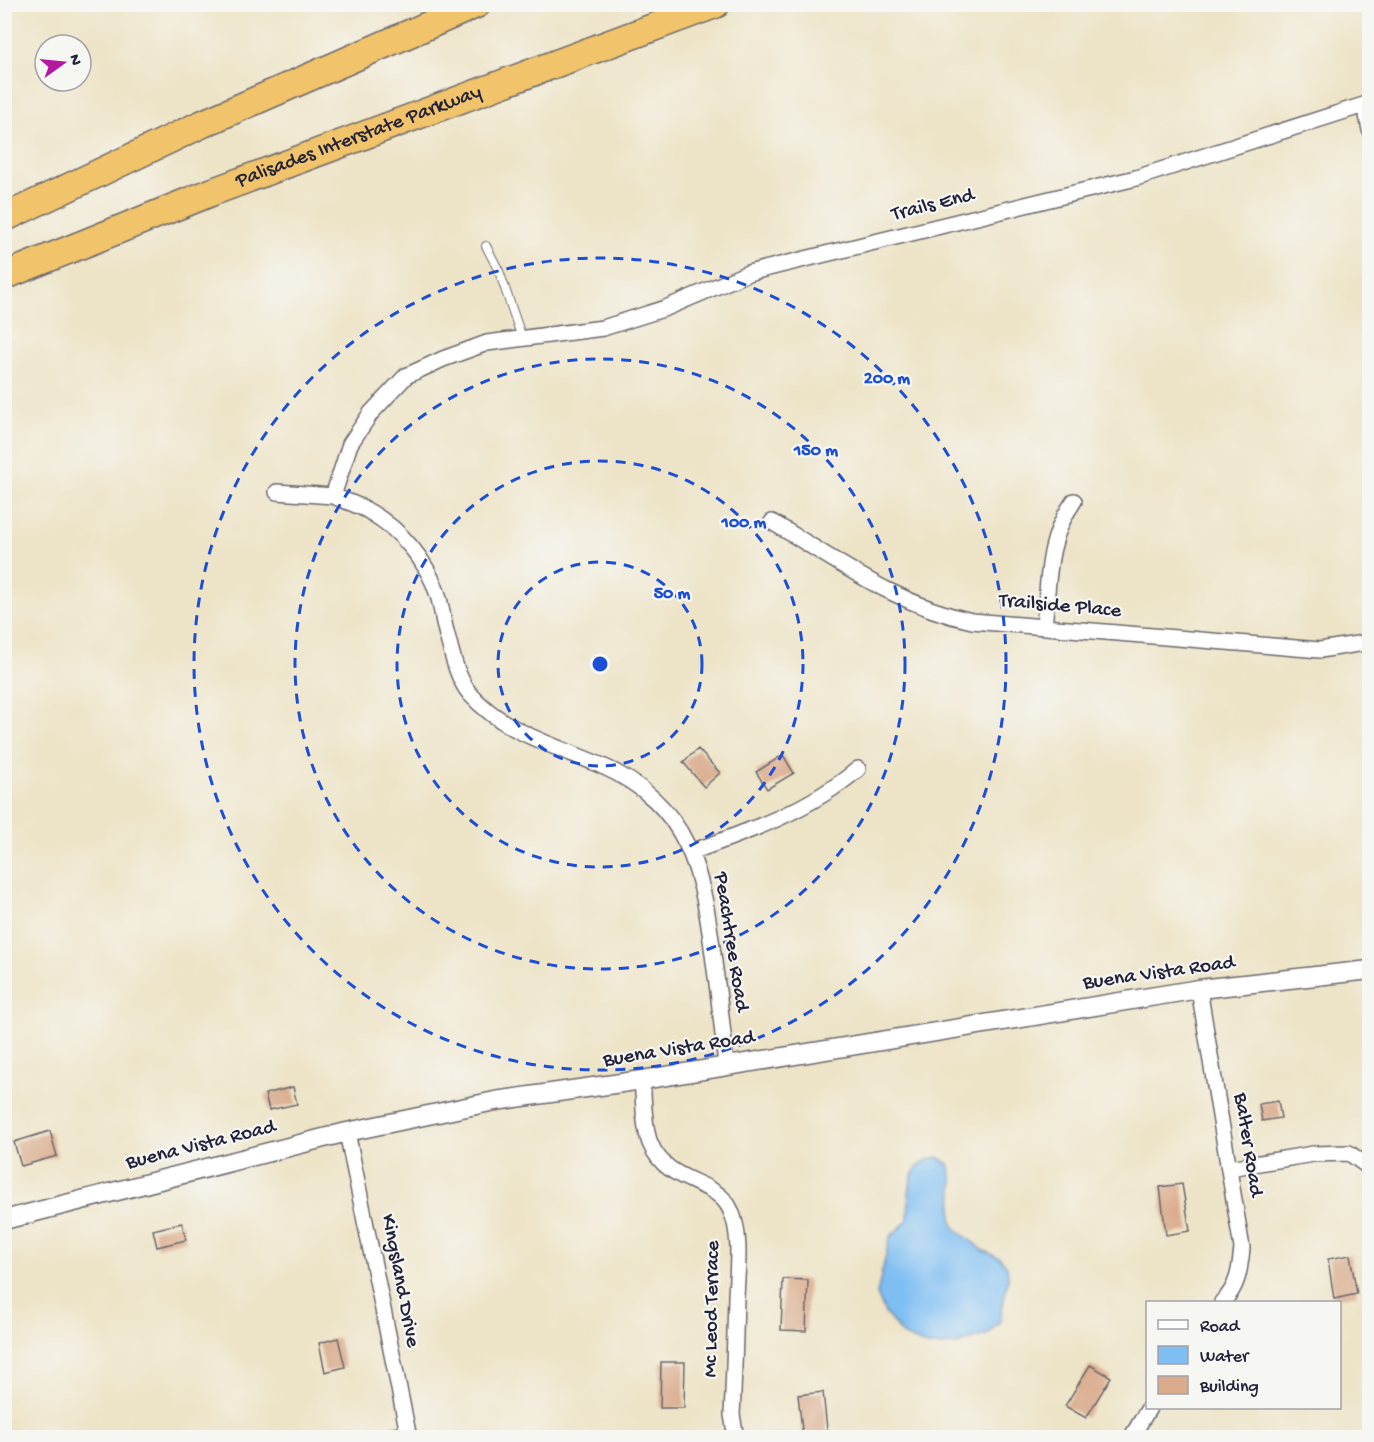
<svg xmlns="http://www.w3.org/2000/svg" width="1374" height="1442" font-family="'Gochi Hand',sans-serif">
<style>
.water{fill:#7ebef3;stroke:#507097;stroke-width:1.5}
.building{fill:#daac8d}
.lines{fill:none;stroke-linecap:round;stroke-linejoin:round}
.service-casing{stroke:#69666c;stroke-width:10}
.minor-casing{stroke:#69666c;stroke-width:18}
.tertiary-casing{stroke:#69666c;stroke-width:21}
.motorway-casing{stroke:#69666c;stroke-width:30}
.service{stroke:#fff;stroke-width:8}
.minor{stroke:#fff;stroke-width:15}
.tertiary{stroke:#fff;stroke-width:18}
.motorway{stroke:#f1c36a;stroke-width:27}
.ring{fill:none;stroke:#1d4ed8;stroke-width:3;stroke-dasharray:10 8}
.labels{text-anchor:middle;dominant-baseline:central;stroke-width:4.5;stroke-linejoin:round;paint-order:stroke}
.street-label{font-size:21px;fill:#22223b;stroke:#f6f6f2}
.centre{fill:#1d4ed8;stroke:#f6f6f2;stroke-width:3}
.ring-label{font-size:18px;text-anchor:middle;font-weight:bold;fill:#1d4ed8;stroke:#f6f6f2;stroke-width:4.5;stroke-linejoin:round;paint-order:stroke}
</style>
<rect width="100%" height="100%" fill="#f6f6f2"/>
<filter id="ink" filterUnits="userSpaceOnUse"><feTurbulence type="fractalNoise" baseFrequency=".0167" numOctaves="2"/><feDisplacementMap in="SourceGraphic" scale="12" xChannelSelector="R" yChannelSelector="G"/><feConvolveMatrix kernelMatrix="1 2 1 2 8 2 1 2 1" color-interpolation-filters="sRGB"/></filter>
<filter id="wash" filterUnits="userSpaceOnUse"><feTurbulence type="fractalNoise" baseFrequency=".008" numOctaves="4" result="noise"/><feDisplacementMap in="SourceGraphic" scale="24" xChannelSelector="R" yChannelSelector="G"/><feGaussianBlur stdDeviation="1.35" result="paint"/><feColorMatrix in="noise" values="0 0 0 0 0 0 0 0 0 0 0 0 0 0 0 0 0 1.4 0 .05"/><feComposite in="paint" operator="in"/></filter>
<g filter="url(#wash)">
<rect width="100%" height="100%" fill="#ede3c6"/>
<path class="water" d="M938,1157l11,7 4,18 -1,40 4,7 28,22 16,7 7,8 1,12 -8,43 -12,13 -32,11 -28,1 -24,-10 -19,-23 -8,-19 13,-57 18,-17c2,-28 -4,-57 30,-63z"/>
<g id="blocks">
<path class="building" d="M698,749l22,24 -16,14 -21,-25z
M783,755l11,18 -27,16 -11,-17z
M293,1087l4,17 -28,6 -4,-16z
M1278,1101l3,17 -19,3 -3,-17z
M50,1131l7,25 -36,10 -7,-24z
M1182,1184l8,47 -24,4 -6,-48z
M182,1223l4,17 -29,7 -4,-17z
M1350,1255l7,39 -23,5 -6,-40z
M783,1279l25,1 -2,51 -25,-1z
M338,1338l7,29 -20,5 -6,-29z
M661,1362h24l-1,46h-24z
M1090,1365l21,12 -25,41 -21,-12z
M823,1392l5,46h-25l-5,-43z"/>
</g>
</g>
<g filter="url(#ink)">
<use href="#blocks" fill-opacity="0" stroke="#69666c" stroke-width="1.5"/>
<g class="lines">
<g class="service-casing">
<path id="service" d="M486,246l13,25 23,67"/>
</g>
<g class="minor-casing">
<path id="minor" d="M1365,105l5,25
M277,492l56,4
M772,522c66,39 124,83 200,99l348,29 50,-8
M1044,627c5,-46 2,-87 30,-126
M691,852c59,-21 119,-42 167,-83
M1199,989l43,259c-2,21 -4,40 -20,54
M726,1066c-3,-35 -7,-70 -12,-104 -11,-88 -23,-158 -114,-197 -46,-20 -95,-32 -130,-71 -13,-16 -18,-40 -23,-59 -4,-13 -5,-27 -9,-40 -11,-34 -37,-65 -68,-83 -11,-7 -25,-11 -37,-16l17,-52 21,-31 35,-37 37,-17 44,-16 116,-15 63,-20 82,-35 388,-95 234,-75
M642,1080c2,19 1,45 8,63 18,44 67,34 81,68 11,25 6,59 5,86 -1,39 -2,79 -4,118l4,23
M347,1132l62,306
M1230,1168l83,-14 36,-1 21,15
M387,1438l21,-6
M1131,1438l18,-30"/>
</g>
<g class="tertiary-casing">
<path id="tertiary" d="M4,1220l343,-88 148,-31 147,-21 557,-91 171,-19"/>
</g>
<g class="motorway-casing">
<g id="motorway">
<path d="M4,218l198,-94 275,-120"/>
<path id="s1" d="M4,276l208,-84 504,-188"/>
</g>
</g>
<use href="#service" class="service"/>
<use href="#minor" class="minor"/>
<use href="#tertiary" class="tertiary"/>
<use href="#motorway" class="motorway"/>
</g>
</g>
<g class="ring">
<circle cx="600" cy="664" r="102"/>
<circle cx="600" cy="664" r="203"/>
<circle cx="600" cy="664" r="305"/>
<circle cx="600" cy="664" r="406"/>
</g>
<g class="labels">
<g class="street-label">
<text stroke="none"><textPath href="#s1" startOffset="381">Palisades Interstate Parkway</textPath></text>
<text transform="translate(933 206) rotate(-14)">Trails End</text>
<text transform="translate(1060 607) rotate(5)">Trailside Place</text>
<text transform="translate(730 942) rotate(81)">Peachtree Road</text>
<text transform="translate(1159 974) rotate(-8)">Buena Vista Road</text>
<text transform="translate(679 1050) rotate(-9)">Buena Vista Road</text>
<text transform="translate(1247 1145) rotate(81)">Balter Road</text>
<text transform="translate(201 1146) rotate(-14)">Buena Vista Road</text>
<text transform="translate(399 1281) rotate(79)">Kingsland Drive</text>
<text transform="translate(713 1309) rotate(-89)">Mc Leod Terrace</text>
</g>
</g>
<circle cx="600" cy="664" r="9" class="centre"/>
<g class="ring-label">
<text x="887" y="383">200 m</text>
<text x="816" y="455">150 m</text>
<text x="744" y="527">100 m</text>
<text x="672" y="598">50 m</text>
</g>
<rect width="1374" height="1442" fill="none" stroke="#f6f6f2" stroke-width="24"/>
<rect x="1146" y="1301" width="195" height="108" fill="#f6f6f2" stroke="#a1a1a9" stroke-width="1.5"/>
<rect x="1158" y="1320" width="30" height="9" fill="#ffffff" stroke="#a1a1a9" stroke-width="1.5"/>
<text x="1200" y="1331" font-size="18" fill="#22223b">Road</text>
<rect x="1158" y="1346" width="30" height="18" fill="#7ebef3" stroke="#a1a1a9" stroke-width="1.5"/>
<text x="1200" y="1361" font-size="18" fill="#22223b">Water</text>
<rect x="1158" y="1376" width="30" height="18" fill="#daac8d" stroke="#a1a1a9" stroke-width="1.5"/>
<text x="1200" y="1391" font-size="18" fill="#22223b">Building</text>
<g transform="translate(63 63) rotate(75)"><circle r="28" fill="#f6f6f2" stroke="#a1a1a9" stroke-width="1.5"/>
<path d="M0-4.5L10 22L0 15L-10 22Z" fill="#b5179e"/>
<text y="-9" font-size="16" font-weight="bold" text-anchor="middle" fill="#22223b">N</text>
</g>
</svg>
